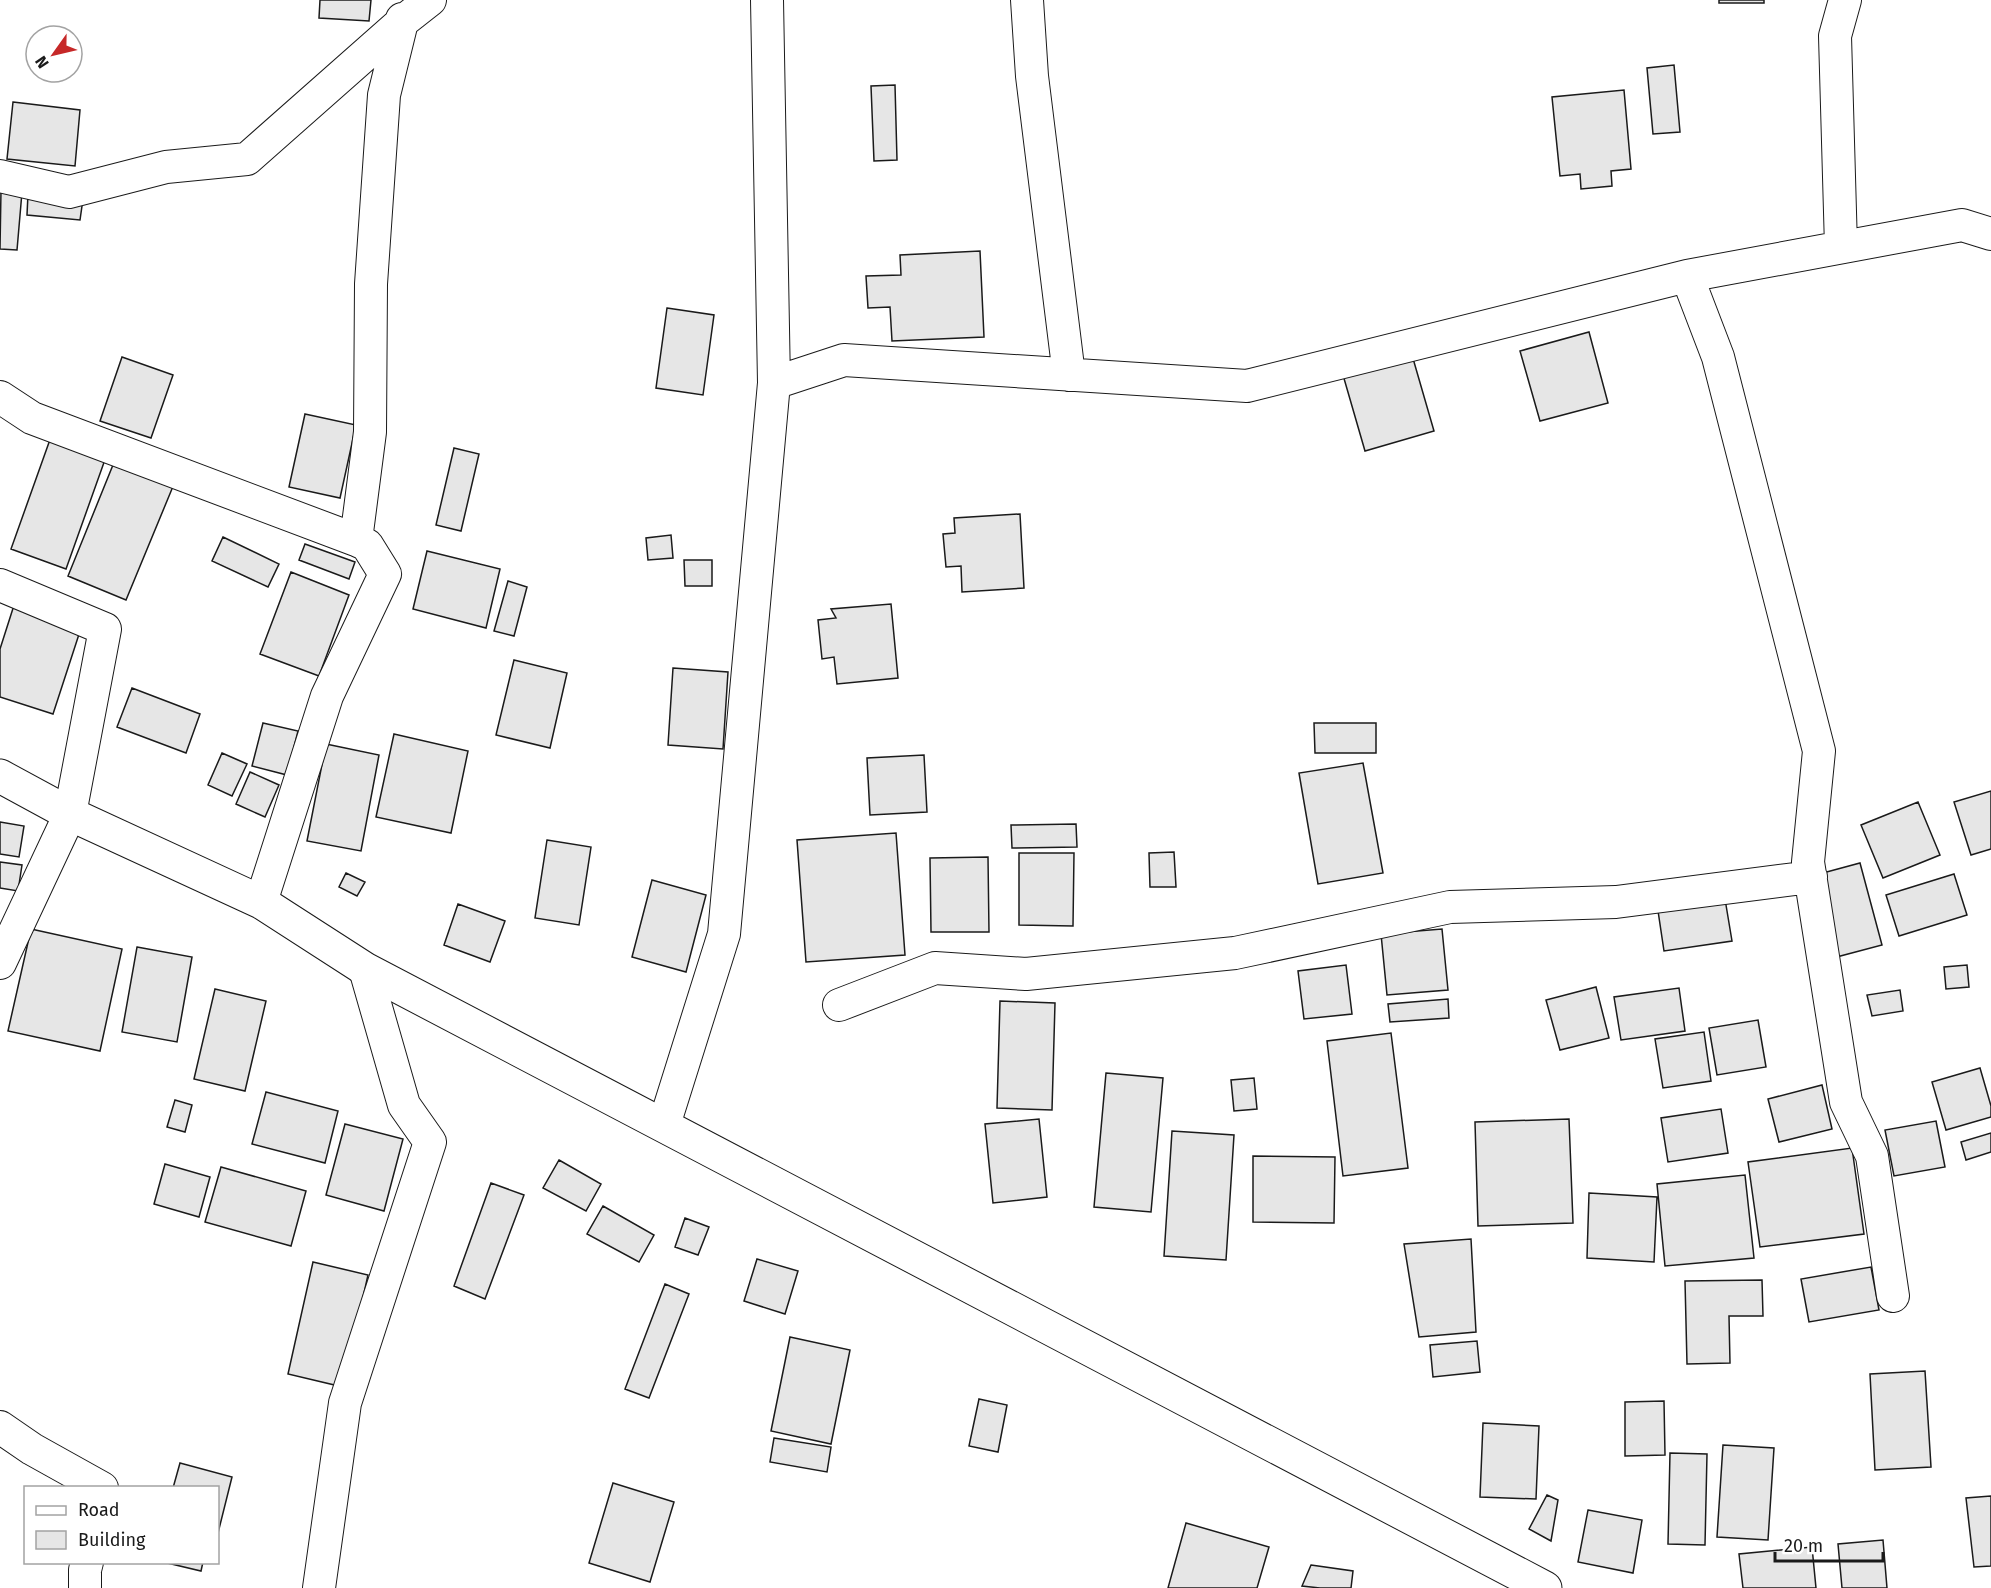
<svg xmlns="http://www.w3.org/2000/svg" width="1991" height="1588" font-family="'Fira Sans',sans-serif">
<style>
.building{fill:#e6e6e6;stroke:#1a1a1a;stroke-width:1.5}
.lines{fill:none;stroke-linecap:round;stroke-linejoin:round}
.street-casing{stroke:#1a1a1a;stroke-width:34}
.secondary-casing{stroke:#1a1a1a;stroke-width:35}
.street{stroke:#fff;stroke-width:32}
.secondary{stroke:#fff;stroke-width:33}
</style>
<rect width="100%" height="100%" fill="#fff"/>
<path class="building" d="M320,0h51l-2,21 -50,-3z
M1719,0h45v3h-45z
M1674,65l6,67 -27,2 -6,-66z
M895,85l2,75 -23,1 -3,-75z
M1624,90l7,79 -20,2 1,15 -31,3 -1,-15 -20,2 -8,-79z
M13,102l67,8 -5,56 -68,-7z
M1,190l21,2 -5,58 -17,-1z
M28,194l55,5 -3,21 -53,-5z
M980,251l4,86 -92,4 -2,-34 -22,1 -2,-32 35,-1 -1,-20z
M667,308l47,7 -11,80 -47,-7z
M1589,332l19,71 -68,18 -20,-70z
M1412,355l22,76 -69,20 -22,-76z
M122,357l51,18 -22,63 -51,-17z
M305,414l51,11 -16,73 -51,-11z
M52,434l55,20 -41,115 -55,-20z
M454,448l25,6 -18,77 -25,-6z
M115,460l59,24 -48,116 -58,-24z
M1020,514l4,74 -62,4 -1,-26 -15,1 -3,-33 12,-1 -1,-15z
M671,535l2,23 -25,2 -2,-22z
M223,537l56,27 -11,23 -56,-26z
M305,544l50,18 -6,17 -50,-19z
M427,551l73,18 -14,59 -73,-19z
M684,560h28v26h-27z
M291,572l58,23 -30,81 -59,-22z
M508,581l19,6 -13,49 -20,-5z
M16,599l67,23 -30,92 -53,-17v-48z
M891,604l7,74 -61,6 -3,-27 -12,2 -4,-39 18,-2 -5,-9z
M514,660l53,13 -17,75 -54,-13z
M673,668l55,4 -5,77 -55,-4z
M132,688l68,26 -14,39 -69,-26z
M263,723l35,8 -11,44 -35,-9z
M1314,723h62v30h-61z
M394,734l74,17 -17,82 -75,-16z
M326,744l53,11 -18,96 -54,-10z
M222,753l25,11 -15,32 -24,-11z
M924,755l3,57 -57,3 -3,-57z
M1363,763l20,110 -65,11 -19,-111z
M250,772l29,13 -14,32 -29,-13z
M1991,791v58l-20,6 -17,-53z
M1918,802l22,53 -57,23 -22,-53z
M0,822l24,4 -5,31 -19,-3z
M1076,824l1,23 -65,1 -1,-23z
M896,833l9,122 -99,7 -9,-122z
M547,840l44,7 -12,78 -44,-7z
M1174,852l2,35h-26l-1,-34z
M1019,853h55l-1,73 -54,-1z
M988,857l1,75h-58l-1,-74z
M0,862l22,3 -4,26 -18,-3z
M1860,863l22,82 -53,14 -21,-82z
M346,873l19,9 -8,14 -18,-9z
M1954,874l13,41 -68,21 -13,-41z
M652,880l54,15 -20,77 -54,-15z
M1724,893l8,48 -68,10 -7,-47z
M458,904l47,17 -15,41 -46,-17z
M31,929l91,20 -22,102 -92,-20z
M1442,929l6,61 -61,5 -6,-61z
M137,947l55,10 -15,85 -55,-10z
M1346,965l6,49 -48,5 -6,-48z
M1967,965l2,22 -23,2 -2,-22z
M1596,987l13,51 -49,12 -14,-50z
M1679,988l6,43 -64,9 -7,-43z
M215,989l51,12 -21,90 -51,-12z
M1900,990l3,21 -31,5 -5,-21z
M1448,999l1,19 -59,4 -2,-18z
M1000,1001l55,2 -3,107 -55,-2z
M1758,1020l8,47 -49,8 -8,-47z
M1704,1032l7,49 -48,7 -8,-49z
M1391,1033l17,135 -65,8 -16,-135z
M1980,1068l11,38v11l-45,13 -14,-48z
M1106,1073l57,5 -12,134 -57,-5z
M1254,1078l3,31 -23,2 -3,-31z
M1822,1085l10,44 -53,13 -11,-43z
M266,1092l72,19 -13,52 -73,-19z
M175,1100l17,5 -7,27 -18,-5z
M1721,1109l7,44 -60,9 -7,-44z
M1039,1119l8,78 -54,6 -8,-79z
M1569,1119l4,104 -95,3 -3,-104z
M1936,1121l9,46 -51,9 -9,-46z
M345,1124l58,15 -19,72 -58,-16z
M1172,1131l62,4 -8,125 -62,-4z
M1991,1133v19l-25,8 -5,-18z
M1852,1148l12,86 -104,13 -12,-85z
M1253,1156l82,1 -1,66 -81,-1z
M559,1160l42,24 -15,27 -43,-23z
M165,1164l45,13 -11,40 -45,-13z
M221,1167l85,24 -15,55 -86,-24z
M1745,1175l9,83 -89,8 -8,-82z
M491,1183l33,12 -39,104 -31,-13z
M1589,1193l68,4 -3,65 -67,-4z
M603,1206l51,29 -15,27 -52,-28z
M685,1218l24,9 -11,28 -23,-8z
M1471,1239l5,93 -57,5 -15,-93z
M757,1259l41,12 -13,43 -41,-13z
M313,1262l55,13 -25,112 -55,-13z
M1871,1267l8,43 -70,12 -8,-43z
M1762,1280l1,36h-34l1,47 -43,1 -2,-83z
M665,1284l24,10 -40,104 -24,-9z
M790,1337l60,13 -19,94 -60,-13z
M1477,1341l3,31 -47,5 -3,-32z
M1925,1371l6,96 -56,3 -5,-96z
M979,1399l28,6 -9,47 -29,-6z
M1664,1401l1,54 -40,1v-54z
M1483,1423l56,3 -3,73 -56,-2z
M774,1438l57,9 -4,25 -57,-10z
M1723,1445l51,3 -6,92 -51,-3z
M1670,1453l37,1 -2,91 -37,-1z
M180,1463l52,14 -14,56v-45h-45z
M613,1483l61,19 -24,80 -61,-19z
M1547,1495l11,5 -7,41 -22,-12z
M1991,1496v70l-17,1 -8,-69z
M1588,1510l54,10 -9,53 -55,-11z
M1186,1523l83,24 -12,41h-89z
M1883,1540l4,48h-45l-4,-44z
M1812,1547l4,41h-73l-4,-34z
M163,1562h40l-2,9z
M1311,1565l42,6 -2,17h-31l-18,-2z"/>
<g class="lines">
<g class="street-casing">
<path id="street" d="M1027,0l5,76 37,299
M0,176l69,16 97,-25 81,-8 155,-137v-3
M1841,247l-6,-211 10,-36
M1687,276l31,81 101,394 -11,111 38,240 26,54 21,140
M774,383l70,-23 403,26 440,-110 275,-51 29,9
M0,397l32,21 324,122
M0,585l105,44 -35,185 -70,149
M261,902l66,-206 58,-122 -18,-29 -11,-5 14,-108 1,-148 13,-189 18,-73 28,-22
M839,1005l96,-37 91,6 209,-21 215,-46 166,-5 195,-25
M664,1125l60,-191 50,-551 -7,-383
M0,1427l32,22 70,39
M85,1588v-18l2,-8
M319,1588l26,-185 85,-261 -26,-37 -39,-136"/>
</g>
<g class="secondary-casing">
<path id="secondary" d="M0,776l70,38 191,88 104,67 1180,619"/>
</g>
<use href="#street" class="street"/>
<use href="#secondary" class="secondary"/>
</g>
<rect x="24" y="1486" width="195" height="78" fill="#ffffff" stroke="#a3a3a3" stroke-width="1.5"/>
<rect x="36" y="1506" width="30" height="9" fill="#ffffff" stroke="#a3a3a3" stroke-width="1.5"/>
<text x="78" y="1516" font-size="18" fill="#1a1a1a">Road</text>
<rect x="36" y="1531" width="30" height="18" fill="#e6e6e6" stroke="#a3a3a3" stroke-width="1.5"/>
<text x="78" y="1546" font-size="18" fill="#1a1a1a">Building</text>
<g transform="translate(54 54) rotate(236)"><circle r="28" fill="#ffffff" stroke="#a3a3a3" stroke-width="1.5"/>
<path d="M0-4.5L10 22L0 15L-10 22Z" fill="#c62828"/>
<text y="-9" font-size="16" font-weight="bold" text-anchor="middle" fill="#1a1a1a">N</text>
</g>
<path d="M1775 1552v9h108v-9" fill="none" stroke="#1a1a1a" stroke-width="3"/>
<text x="1784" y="1552" font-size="18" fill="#1a1a1a" stroke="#ffffff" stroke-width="4.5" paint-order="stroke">20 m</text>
</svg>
